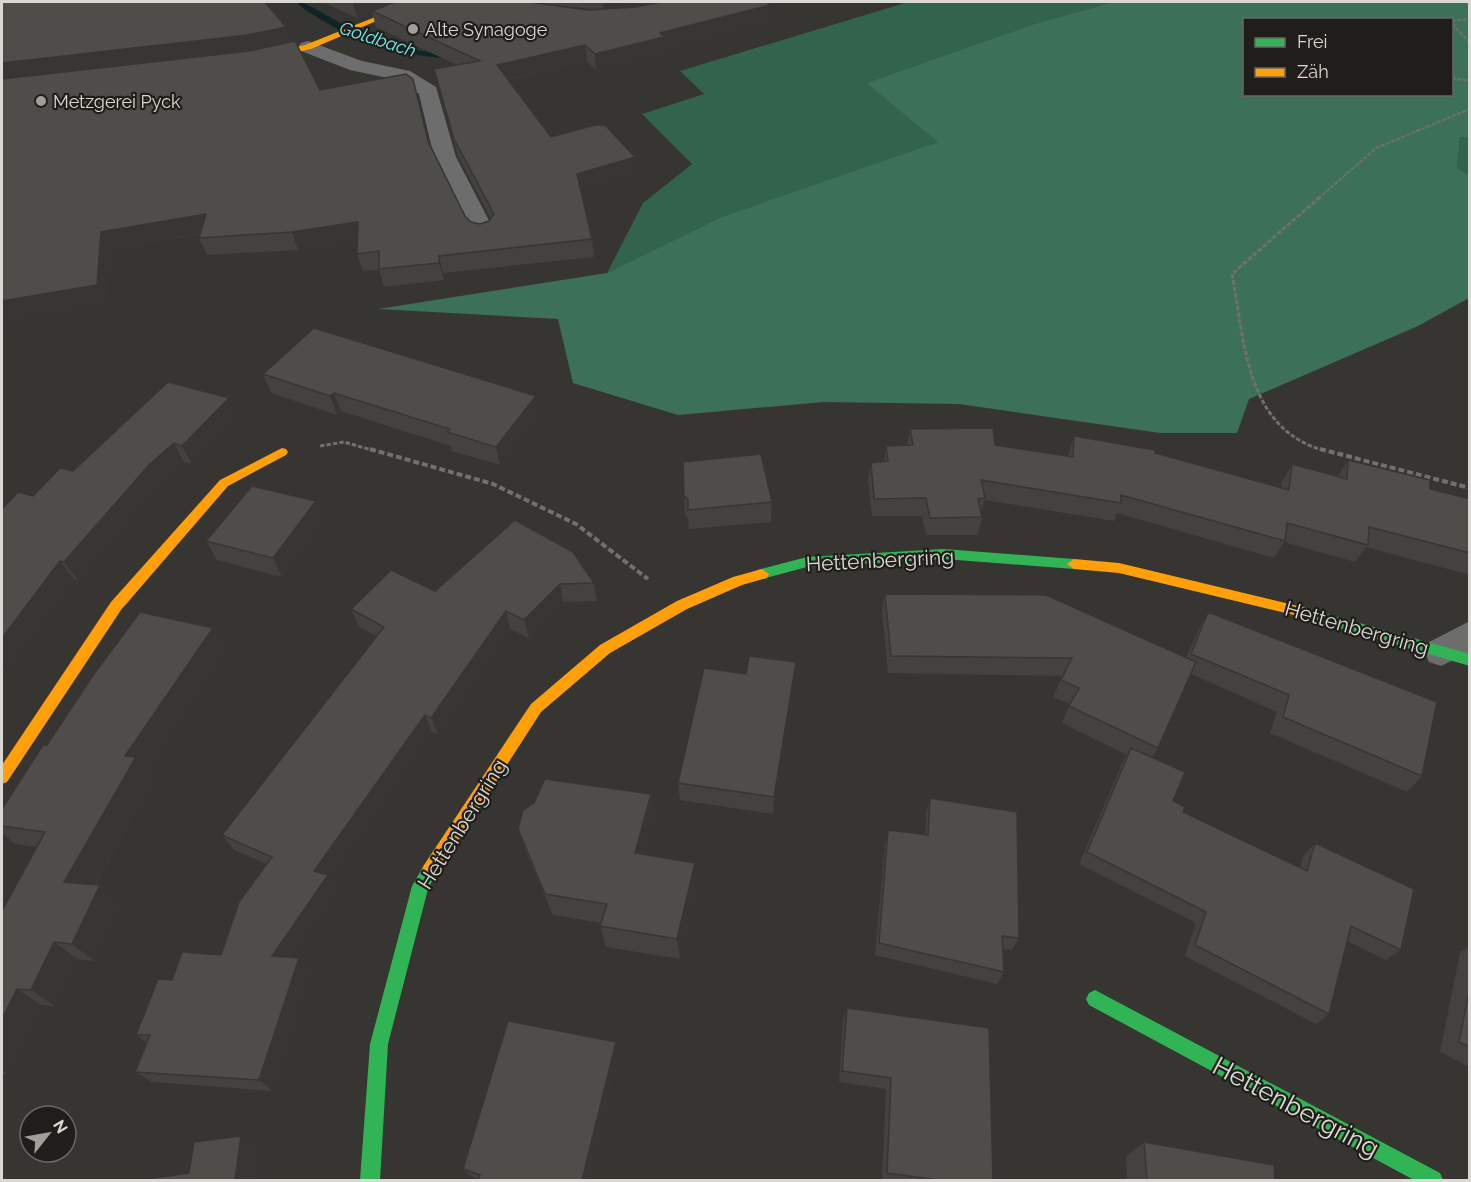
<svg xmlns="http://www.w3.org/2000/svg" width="1471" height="1182" font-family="Raleway,sans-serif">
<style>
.green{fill:#31634d}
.forest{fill:#3d7059;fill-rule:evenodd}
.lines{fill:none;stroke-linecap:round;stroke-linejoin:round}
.stream{fill:#0e2525;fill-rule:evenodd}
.path-far2{stroke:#71706f;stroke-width:2;stroke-dasharray:4 1.5;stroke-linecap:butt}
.path-far1{stroke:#71706f;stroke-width:3;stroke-dasharray:4.5 2;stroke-linecap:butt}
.path{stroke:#71706f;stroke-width:4;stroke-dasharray:6 3;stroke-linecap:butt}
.street{fill:#6e6d6d;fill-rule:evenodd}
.fast{fill:#30b455;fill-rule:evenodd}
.slow{fill:#ff9f0a;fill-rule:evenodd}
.wall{fill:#444240;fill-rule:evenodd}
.shaded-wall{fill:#373634}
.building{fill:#4f4d4a;stroke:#373634;stroke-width:1.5}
.poi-dot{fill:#a19f9a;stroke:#1f1e1a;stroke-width:2}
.labels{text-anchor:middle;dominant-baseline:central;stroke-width:4.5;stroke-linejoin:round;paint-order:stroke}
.far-poi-label{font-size:18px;fill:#dad8d3;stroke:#1f1e1a;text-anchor:start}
.far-water-label{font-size:18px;font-style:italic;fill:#75e9ee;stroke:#1f1e1a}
.street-label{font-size:21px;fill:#dad8d3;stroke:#1f1e1a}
.near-street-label{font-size:26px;fill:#dad8d3;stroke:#1f1e1a}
</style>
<rect width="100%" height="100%" fill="#373531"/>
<path class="green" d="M908,2h205l-79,22 -168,59 73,59 -218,75 -114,56 36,-70 49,-39 -50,-50 62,-20 -24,-23z
M1460,137l9,1v36l-12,-6z"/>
<path class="forest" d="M1113,2h356v136l-9,-1 -3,31 12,6v124l-51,28 -169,73 -12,34h-77l-201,-29 -135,-2 -146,13 -105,-32 -15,-64 -180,-10 229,-36 114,-56 217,-75 -72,-59 168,-59zM1244,20h208v74h-208z"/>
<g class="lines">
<path class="stream" d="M297,2c12,0 46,24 61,31 32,13 65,20 99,22l4,2 -4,2c-48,-2 -93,-14 -134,-38 -9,-6 -21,-12 -26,-19z"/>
<path class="path-far2" d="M1380,20h8
M1452,21l18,-2
M1452,24l18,19
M1452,78l18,3
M1318,199l58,-51 94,-39"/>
<path class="path-far1" d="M1320,197l-88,77c13,68 13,156 94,177
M320,446l24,-4 31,9"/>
<path class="path" d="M370,449l123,35 83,40 72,55
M1320,449l150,39"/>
<path class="street" d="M308,41l54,20 48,10 26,16 20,70 39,75 -4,5 -8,2 -8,-2 -4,-5 -37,-75 -15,-63 -22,-14 -47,-10 -49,-19 -3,-4 3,-4z
M1470,621v31l-29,14 -12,-4 -5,-10 5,-10z"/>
<path class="fast" d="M944,549l130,10 7,5 -7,5 -130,-10 -137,8 -45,12 -7,-5 2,-4 50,-13z
M1302,607l168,47v12l-173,-50 -2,-4 2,-4z
M430,862l6,3 2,5 -10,19 -40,155 -8,136h-20l10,-136 42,-158 12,-21z
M1095,990l345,183 3,7h-29l-325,-175 -3,-6 3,-6z"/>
<path class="slow" d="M413,2h13l-17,5 -98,42 -55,12 -4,-2 53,-14z
M282,448l4,1 2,3 -2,3 -58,31 -107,124 -114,172 -5,2v-19l109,-163 109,-122z
M1074,559l45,4 183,44 5,1 2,4 -2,4 -5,1 -183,-44 -45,-4 -7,-5z
M762,569l7,5 -2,4 -25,7 -55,24 -77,44 -69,59 -105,163 -6,3 -6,-3 -2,-5 2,-5 107,-161 69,-59 77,-44 56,-24z"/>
</g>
<path class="wall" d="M2,2l289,40 29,48 108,51 37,75 6,6 9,2 9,-3 2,-2 -33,-63 -20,-70 -4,-17 23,-4 -81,-38 -4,-16 -15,7 -34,-16h443l4,19 -105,28v4l-69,17 -9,-9 -79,19 43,57 84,20 2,17 -56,16 11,49 2,18 -151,16 1,7 -60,7 -5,-17 -16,1 -6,-17v-13l-59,9 -91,5 -8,-17 1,-4 -90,15 -4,53 -104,19zM653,4l-17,3 -25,2zM554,5l46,5h-12z
M263,374l277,41 -40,50 -48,-14 -1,-5 -110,-35 -4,4 -66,-22z
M238,417l-46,47 -8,-2 -24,21 -82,97 -4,-1 -69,93 -3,-1v-162l31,-13 40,-25z
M910,429l85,16 73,11 6,-20 81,17 126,35 1,-6 10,-18 46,12 10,-16 82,29 40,10v76l-104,-28 -11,15 -71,-20 -10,16 -157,-45 -3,8 -129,-21 -4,13 1,4 -4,18h-52l-4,-19h-50l-4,-36 3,-17 13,-2 2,-15 21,-1z
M683,462l89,40 -1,20 -82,7 -1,-11 -3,-2z
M316,501l9,20 -43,56 -65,-17 -11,-19z
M515,520l79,63 3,18 -34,1 -34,36 -19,-9 -72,105 -6,-2 -102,146 8,12 -46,67 7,1 11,13 -37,120 -121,-9 -17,-10 12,-29 -11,-8 36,-55 49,-25 46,-91 -33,-14 -12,-15 155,-199 -18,-9 -8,-18 84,-18z
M885,594l301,64 13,-29 9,-17 214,164 -15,16 -137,-59 7,-21 -86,-38 -33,74 -5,9 20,44 10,11 117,56 3,-12 12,-13 86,107 -15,10 -39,-19 -18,73 -13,10 -131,-68 11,-33 -117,-59 44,-103 4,-6 -65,-32 8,-19 -17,-7 10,-21 -175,-3 -6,-61z
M227,650l-80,121 7,7 -59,107h5l21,19 -27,57 -17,-2 -22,47 -14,-1 -33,69h-6v-163l34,-64 -21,-3 -13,-11v-24l45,-64z
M796,662l-1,18 -22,134 -93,-14 -2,-17 68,-109z
M651,794l3,24 -10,37 53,30 -17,74 -74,-12 -6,-21 1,-3 -48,-8 -27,-63 -8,-23z
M930,798l89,140 -7,12 -9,-1 1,23 -7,12 -122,-29 10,-111 3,-14 37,5 1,-22z
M1470,946v121l-30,-15 20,-100z
M847,1008l146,172h-111l4,-91 -47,-7 4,-61z
M616,1042l3,10 -31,128h-110l1,-1 -9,-3 -7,-7z
M1144,1142l131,38h-148l-1,-24z"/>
<path class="shaded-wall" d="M353,2h42l-38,16z
M603,2h66l-66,8z
M770,5v16l-105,28v4l-69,17 -1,-16 65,-21z
M286,27l5,16 -37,8 -252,33v-21z
M585,45l2,16 -87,20 -3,-16z
M635,157l2,17 -58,17 -2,-17z
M206,214l8,17 -104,18 -4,53 -104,19v-20l99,-69z
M358,222l5,18 -65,10 -6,-18z
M439,256l4,17 1,7 -5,-17z
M334,393l7,18 -4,4 -7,-19z
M536,396l4,19 -40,50 -4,-18z
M229,398l9,19 -46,47 -10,-18z
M174,443l10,19 -24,21 -82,97 -14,-18 85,-97z
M316,501l9,20 -43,56 -9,-19z
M60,561l14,18 -69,93 -3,-4v-30z
M560,584l3,18 -34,36 -5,-18z
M506,611l4,18 -72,105 -7,-16z
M213,628l14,22 -80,121 7,7 -68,122 -22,-18 61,-126z
M796,662l-1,18 -22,134 1,-17z
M425,715l7,17 -102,146 8,12 -54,79 -12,-13 42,-85z
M651,794l3,24 -15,58 -4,-23z
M695,863l2,22 -17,74 -3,-20z
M100,885l21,19 -27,57 -22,-17z
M54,942l23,17 -22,47 -24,-16z
M299,958l11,13 -37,120 -14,-11z
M17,989l24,16 -33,69 -6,-3v-52z
M616,1042l3,10 -31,128h-6z
M241,1136l19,12 -4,32h-21z"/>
<path class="building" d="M2,2h263l21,25 -38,8 -246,28z
M395,2h134l59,8 48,-3 25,-5h105l4,3 -110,28 4,4 -69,17 -10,-9 -88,20 54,72 44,-12h10l30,32 -58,17 15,65 -153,17v7l-60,6v-18l-22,3 1,-32 -66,10 -93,6 7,-24 -105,18 -4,53 -95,16v-222l247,-28 46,-10 25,49 86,-16 7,5 15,62 37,75 6,6 9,2 9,-3 5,-7 -40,-75 -20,-70 46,-8 -108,-50z
M314,328l222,68 -40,51 -49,-15 3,-3 -116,-36 -4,3 -67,-22z
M168,382l61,16 -47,48 -8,-3 -25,22 -85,97 -4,-1 -58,77v-129l16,-17 15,4 27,-28 13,3z
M993,428l2,17 78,12 1,-21 81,14v3l134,37 3,-26 55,15 1,-19 82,20v9l40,10v54l-101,-26 -1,18 -81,-22 -2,18 -164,-46v8l-140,-23 4,18 -7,1 4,18 -52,1 -4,-20 -52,1 -3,-36 17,-2 -2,-15 27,-1 -3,-16z
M761,454l11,48 -84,8v-11l-4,-3 -1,-34z
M252,486l64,15 -43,57 -67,-17z
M515,520l58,32 21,31 -34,1 -36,36 -18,-9 -75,107 -6,-3 -111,156 14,4 -56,81 27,2 -40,122 -124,-8 15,-37h-14l22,-56 14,1 10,-28 39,3 18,-53 33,-45 -50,-22 162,-208 -33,-18 40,-39 44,21z
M885,594l161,1 150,67 -38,86 -89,-42 10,-18 -18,-8 11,-22 -181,-2z
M140,612l73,16 -88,128 11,1 -72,125 36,3 -28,59 -18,-2 -23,48 -14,-1 -15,30v-108l43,-79 -43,-6v-17l41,-64h4l47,-71z
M1208,612l229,90 -15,74 -139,-59 6,-22 -98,-41z
M749,656l47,6 -22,135 -96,-14 26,-115 42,6z
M1131,748l54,24 -12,29 12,6 -2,5 124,59 8,-28 99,46 -13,61 -50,-24 -22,88 -134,-69 11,-33 -119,-60z
M545,779l106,15 -16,59 60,10 -18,76 -77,-13 7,-22 -62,-10 -27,-65 5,-19 11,-7z
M930,798l87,14 2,126 -17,-2 2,36 -125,-29 9,-113 40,5z
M1470,987v60l-11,-5z
M847,1008l142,20 4,152h-55l-51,-7 4,-95 -49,-7z
M508,1021l108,21 -34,138h-104l2,-5 -17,-6z
M241,1136l-6,44h-95l49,-7 5,-31z
M1144,1142l130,23 1,15h-128z"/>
<g class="poi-dot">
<circle cx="413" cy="29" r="6"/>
<circle cx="41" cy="101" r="6"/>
</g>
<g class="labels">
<g class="far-poi-label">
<text x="425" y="29">Alte Synagoge</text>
<text x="53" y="101">Metzgerei Pyck</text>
</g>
<g class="far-water-label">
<text transform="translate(378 39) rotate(18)">Goldbach</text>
</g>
<g class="street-label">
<text transform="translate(880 560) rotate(-3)">Hettenbergring</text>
<text transform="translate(1357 628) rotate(16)">Hettenbergring</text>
<text transform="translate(462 824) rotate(-58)">Hettenbergring</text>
</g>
<g class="near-street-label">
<text transform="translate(1296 1107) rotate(28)">Hettenbergring</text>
</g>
</g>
<rect width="1471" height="1182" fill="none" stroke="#dad8d3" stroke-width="6"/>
<rect x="1243" y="18" width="210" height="78" fill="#1f1e1a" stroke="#6a6864" stroke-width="1.5"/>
<rect x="1255" y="38" width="30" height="9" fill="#30b455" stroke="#6a6864" stroke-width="1.5"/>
<text x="1297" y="48" font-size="18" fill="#dad8d3">Frei</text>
<rect x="1255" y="68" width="30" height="9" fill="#ff9f0a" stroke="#6a6864" stroke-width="1.5"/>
<text x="1297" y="78" font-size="18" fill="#dad8d3">Zäh</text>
<g transform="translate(48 1134) rotate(59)"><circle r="28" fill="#1f1e1a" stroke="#6a6864" stroke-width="1.5"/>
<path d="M0-4.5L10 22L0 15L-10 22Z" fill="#a19f9a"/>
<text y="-9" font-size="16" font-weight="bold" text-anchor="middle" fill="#dad8d3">N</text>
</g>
</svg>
